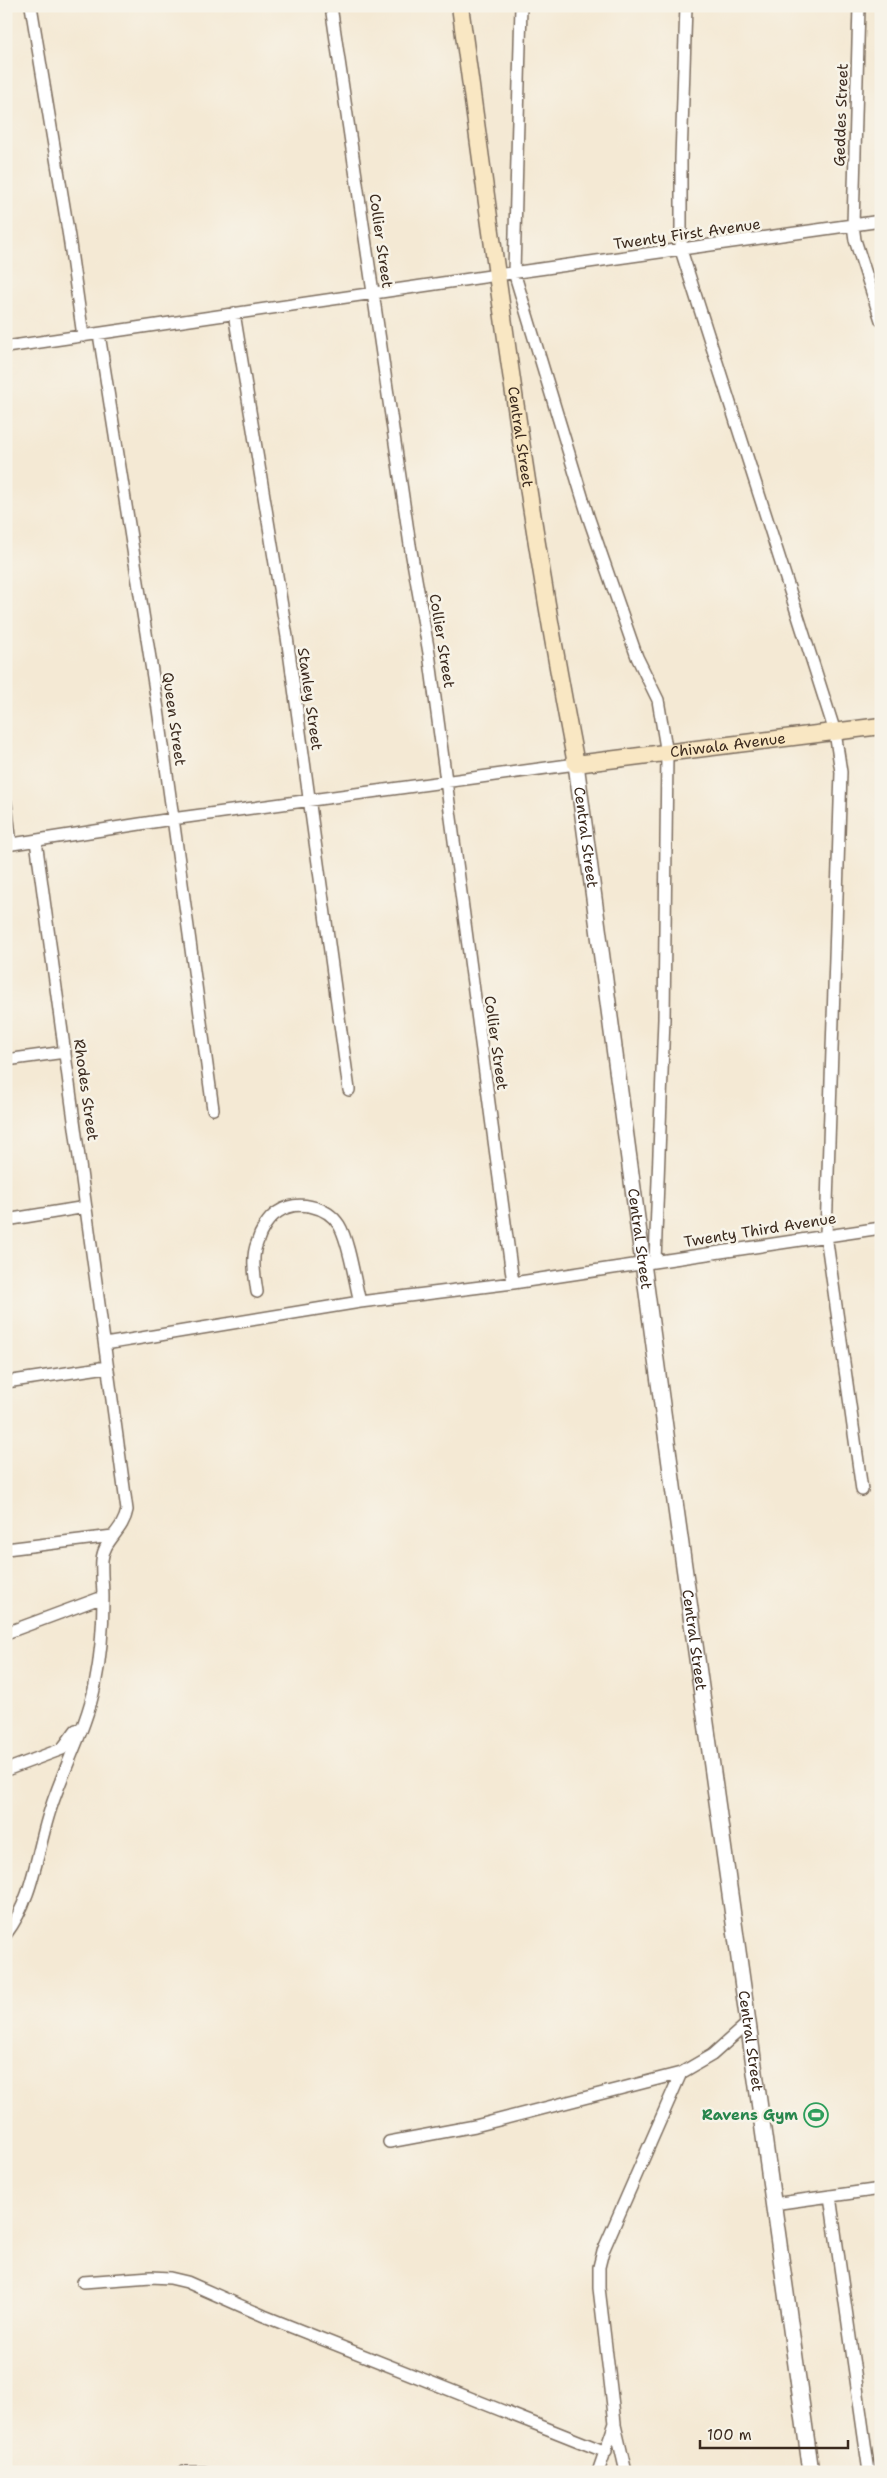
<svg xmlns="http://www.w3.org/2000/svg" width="887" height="2478" font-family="'Shantell Sans',sans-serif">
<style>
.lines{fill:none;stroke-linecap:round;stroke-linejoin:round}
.minor-casing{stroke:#7c6d5e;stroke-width:14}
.tertiary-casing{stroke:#7c6d5e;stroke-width:18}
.secondary-casing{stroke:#7c6d5e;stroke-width:19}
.minor{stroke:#fff;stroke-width:11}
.tertiary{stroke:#fff;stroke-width:15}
.secondary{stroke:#f9e7c3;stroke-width:16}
.labels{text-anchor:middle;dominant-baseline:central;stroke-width:5;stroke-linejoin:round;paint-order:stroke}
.street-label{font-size:15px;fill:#3b2a1e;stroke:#f7f3e8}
.leisure-label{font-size:15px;font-weight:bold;fill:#27864d;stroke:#f7f3e8;text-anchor:end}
</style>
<rect width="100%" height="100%" fill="#f7f3e8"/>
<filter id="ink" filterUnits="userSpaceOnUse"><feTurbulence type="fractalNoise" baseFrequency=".02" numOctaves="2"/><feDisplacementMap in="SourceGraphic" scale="10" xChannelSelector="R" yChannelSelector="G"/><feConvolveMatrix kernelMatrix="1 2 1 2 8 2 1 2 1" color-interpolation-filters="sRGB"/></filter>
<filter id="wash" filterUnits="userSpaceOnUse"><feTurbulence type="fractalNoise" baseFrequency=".0096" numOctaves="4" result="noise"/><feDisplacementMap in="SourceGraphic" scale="20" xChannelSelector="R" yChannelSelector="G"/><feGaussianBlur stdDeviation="1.12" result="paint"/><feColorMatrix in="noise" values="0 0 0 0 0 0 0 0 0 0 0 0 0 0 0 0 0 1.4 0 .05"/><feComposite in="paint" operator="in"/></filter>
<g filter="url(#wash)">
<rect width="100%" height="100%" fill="#f4e9d4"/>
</g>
<g filter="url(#ink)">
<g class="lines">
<g class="minor-casing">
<path id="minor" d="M31,6l38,231 14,99
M331,6l79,539 19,108 84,630
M521,6l-7,266 74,244 49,141 21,43 9,54 -3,265 -9,242
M686,6l-5,153v91l154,482 6,40 -15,463 36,255
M859,6l-6,219 2,15 26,80
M234,313l53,324 62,453
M99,334l59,375 55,400
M6,347l491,-72 384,-54
M6,803l5,41
M6,845l166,-26 404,-55
M6,1060l59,-8
M6,1220l80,-13
M257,1292c-2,-15 -6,-34 0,-49 3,-11 11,-25 21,-31 19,-13 49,-6 61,13 10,16 16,58 21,77
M105,1344l255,-42 153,-19 368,-55
M6,1382l101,-15
M6,1549l107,-13
M6,1633l97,-36
M6,1770l56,-21 14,-19
M6,1934c26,-34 30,-77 42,-117 13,-45 38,-87 47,-132 6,-29 8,-58 8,-87 0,-13 -2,-26 -1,-38 2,-21 21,-28 25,-50l-91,-669
M389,2142l86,-16 206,-53 31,-18 37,-33
M830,2196l39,276
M773,2204l108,-15
M83,2282l68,-5 19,1 17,4 77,34 342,136
M615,2425l11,47
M184,2472h20
M598,2472l17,-49 -16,-135v-21l4,-16 78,-178"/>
</g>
<g class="tertiary-casing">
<g id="tertiary">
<path id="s1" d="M576,764l100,745 135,963"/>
</g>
</g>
<g class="secondary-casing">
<g id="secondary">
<path id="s2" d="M460,6c35,253 67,507 116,758l305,-38"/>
</g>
</g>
<use href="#minor" class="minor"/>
<use href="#tertiary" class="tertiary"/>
<use href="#secondary" class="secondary"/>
</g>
</g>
<defs>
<g id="stadium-ring" transform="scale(1.25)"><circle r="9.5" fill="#f7f3e8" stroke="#2e9e5b" stroke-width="1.5"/><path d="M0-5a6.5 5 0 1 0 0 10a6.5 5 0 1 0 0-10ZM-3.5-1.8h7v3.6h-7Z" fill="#2e9e5b"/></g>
</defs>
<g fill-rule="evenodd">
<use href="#stadium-ring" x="816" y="2115"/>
</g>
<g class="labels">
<g class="street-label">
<text transform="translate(841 115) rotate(-88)">Geddes Street</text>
<text transform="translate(687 234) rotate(-8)">Twenty First Avenue</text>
<text transform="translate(381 241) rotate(82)">Collier Street</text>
<text stroke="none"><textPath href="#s2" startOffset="435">Central Street</textPath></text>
<text transform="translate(442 641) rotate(81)">Collier Street</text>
<text transform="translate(310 699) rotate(82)">Stanley Street</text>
<text transform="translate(174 719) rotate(82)">Queen Street</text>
<text stroke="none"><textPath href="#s2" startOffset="920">Chiwala Avenue</textPath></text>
<text stroke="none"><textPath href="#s1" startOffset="74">Central Street</textPath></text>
<text transform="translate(496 1043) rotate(82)">Collier Street</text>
<text transform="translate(86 1090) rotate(82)">Rhodes Street</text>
<text transform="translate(760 1230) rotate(-9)">Twenty Third Avenue</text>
<text stroke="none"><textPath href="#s1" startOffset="479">Central Street</textPath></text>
<text stroke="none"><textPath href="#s1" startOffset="884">Central Street</textPath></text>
<text stroke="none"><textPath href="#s1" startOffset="1289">Central Street</textPath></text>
</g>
<g class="leisure-label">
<text x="798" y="2115">Ravens Gym</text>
</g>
</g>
<rect width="887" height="2478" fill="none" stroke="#f7f3e8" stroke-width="25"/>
<path d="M700 2440v8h148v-8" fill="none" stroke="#3b2a1e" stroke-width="2.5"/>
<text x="707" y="2440" font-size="15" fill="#3b2a1e" stroke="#f7f3e8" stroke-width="4" paint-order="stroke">100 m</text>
</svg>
